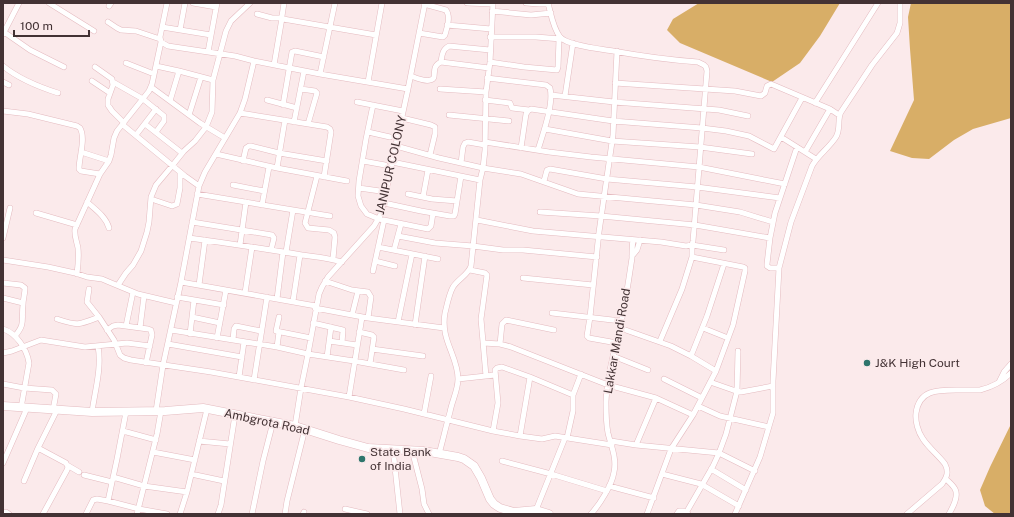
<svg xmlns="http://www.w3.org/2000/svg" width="1014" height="517" font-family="'Public Sans',sans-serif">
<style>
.forest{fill:#d8ae67}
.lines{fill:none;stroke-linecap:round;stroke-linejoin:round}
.minor-casing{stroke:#e4babf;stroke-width:6}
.primary-casing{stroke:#e4babf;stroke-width:9}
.minor{stroke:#fff;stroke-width:5}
.primary{stroke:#fff;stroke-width:8}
.poi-dot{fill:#2e756c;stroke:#fbeaeb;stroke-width:1.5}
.labels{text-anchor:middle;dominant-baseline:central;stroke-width:3.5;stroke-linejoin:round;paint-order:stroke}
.street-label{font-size:12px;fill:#433234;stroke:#fbeaeb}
.poi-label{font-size:12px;fill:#433234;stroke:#fbeaeb;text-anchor:start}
</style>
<rect width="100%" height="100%" fill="#fbeaeb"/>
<path class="forest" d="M699,3h141l-20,33 -20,27 -28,19 -92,-39 -13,-13 6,-11z
M911,3h100v115l-38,11 -19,11 -25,19 -17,-1 -22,-7 24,-51 -4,-51 -2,-32z
M1011,424v90h-16l-10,-8 -5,-16 10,-23z"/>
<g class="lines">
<g class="minor-casing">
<path id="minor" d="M49,3l45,28
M167,3l-7,34 1,5 7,4 67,10 19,5 66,13 88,15
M193,3l23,4
M284,3l-2,13v2l1,1 93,16
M467,3l26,1
M526,3l13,1h9
M109,6l2,-3
M492,11l39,4 20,-2
M257,14l15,4h10
M108,22l9,6 4,2 15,1 24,8
M447,25l44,4
M162,27l49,8
M180,30l5,-27
M4,32l26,18 34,17
M419,33l24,4 2,-2c2,-8 6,-18 1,-25l-22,-6
M3,34l16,-31
M490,37h46l25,2
M617,51l-4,84 -14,97 -9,85 -3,19 2,2 28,5
M208,52l9,-49
M441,62c1,-7 1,-12 8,-16l41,4
M490,62l34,5 33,3 1,-3 1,-28
M126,63l28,11
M274,65l8,-47
M3,66c16,13 36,21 55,27
M156,66l23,5 34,9
M95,67l17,12 1,6 -5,14v6l4,6 12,12
M320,74l15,-71
M411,76c5,2 14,6 19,4 9,-1 -1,-13 11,-18l48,6
M487,78l59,7 4,3c4,16 -7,45 -12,62
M92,81l18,12
M3,82l6,3
M113,82l30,17 21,17v5l-8,11
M368,82l14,-79
M615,83l120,8 26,5 4,-3 2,-7 4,-2 59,25 9,6
M151,87l49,36 25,15
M301,89l14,2 2,2 -9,31
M440,89l46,3
M551,95l63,7 105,8 29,6
M565,96l8,-53
M267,100l30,8
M485,100l25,3 2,5 17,2
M170,101l9,-30
M357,102l46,9
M815,103l63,-100
M283,105l9,-53 3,-1 29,6
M373,105l-7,34 -7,42 -1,15 3,10 6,8 12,5 49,10 3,-3 2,-13
M3,111l25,3 49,12 3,2c6,10 -1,29 -1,41l2,2 19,3
M240,113l87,14 3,2 1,3 -7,45
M189,115l12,-38
M449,115l60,6
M402,118l29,7 4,2v7l-5,21
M294,122l10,-51
M145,124l37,29
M123,125l62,51 14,10
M545,129l67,12 88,6 52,7
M368,132l22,5
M136,135l20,-26
M781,137l35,22
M485,142l64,10 42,5 108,10 86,17
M396,146l43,12 44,10 38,6 57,20 118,11 44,7 33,10
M521,148l5,-34 2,-3 3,-2 82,12 89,7 24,3 23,5 25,13 28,-51
M81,152l28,9
M805,152l25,-43
M216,154l61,14 70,13
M243,161l3,-13 3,-2h2l28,7 48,8
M363,161l22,4
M392,162l88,18
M461,163l2,-16 2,-4 3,-1 17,3
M277,168l8,-48
M317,176l-12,47 3,5 21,2 5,3 1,4 -2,22
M544,181l3,-11 3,-1 57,10 90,8 83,11
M233,185l31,6
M359,188l21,3
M197,194l133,22
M408,194l24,5 25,2
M423,197l5,-27
M151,199l21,7 5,-2 3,-16v-16
M87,202c9,8 19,15 22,26
M384,203l37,8 29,5h4l1,-2 6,-38
M262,205l7,-38
M540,212l61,4 94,9 75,13
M36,213l41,12
M477,220l56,11 128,11 25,4 6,-1 1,-4 14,-170 -1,-4 -2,-2 -6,-3c-29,-2 -57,-6 -85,-11 -11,-2 -45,-5 -53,-14 -7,-9 -9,-23 -12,-34
M192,222l80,13 2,3 -3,12
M398,236l37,7 38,3 30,4h20l74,7
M3,238l7,-30
M189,238c38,5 76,11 113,17 14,2 27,3 40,7
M240,245l6,-43
M378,247l60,12
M394,250l7,-26
M286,252l7,-42
M632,256l5,-6 3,-10
M3,260l45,7 27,6 12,4 15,2 7,3 29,12 38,9
M375,261l20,5
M779,268l12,-46 21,-56c6,-11 17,-18 24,-29 5,-8 1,-18 5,-25l31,-47 25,-32 3,-10v-20
M470,270l15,3 2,2 -6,44 5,57
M373,271l11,-51
M77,274c1,-8 2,-17 1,-26 -1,-6 -4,-12 -3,-19l25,-55 9,-13 2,-6 3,-17 3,-7 32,-40 3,-7 9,-42
M523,278l70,7
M325,281l27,9 16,2 3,5 -3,21
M181,282l135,24
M3,283l18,2 4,3c0,6 -2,11 -2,17 -2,15 3,18 -8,31
M118,285l8,-12 7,-8 8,-14 6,-19 2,-10 2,-25 5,-12 16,-19 12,-15 11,-10 11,-14 6,-15 1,-32 13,-49 5,-10 19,-18
M199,285l6,-45
M89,289l-2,13 12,15 15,23 6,15 4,3 7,2 80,12 138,25 55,12 89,22 27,5 22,3 13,-3 57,9
M245,293l7,-46
M177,297l47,8
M3,298l20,5
M277,299l6,-47
M293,301l7,-46
M315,308l53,10 76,10
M552,313l69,8
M352,315l6,-24
M192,317l28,6
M279,317l-3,14 35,7
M57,319c21,7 22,6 42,-2
M398,322l14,-68
M313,323l30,7 -1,13
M415,325l10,-69
M126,326l7,-34
M140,328l4,-32
M620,328l51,18 20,10 25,15
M703,328l25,10
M3,329c13,4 24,20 26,34l-8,45
M107,330l6,-4 5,-1 30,4 3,1 1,5 -6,28
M171,330l106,17 31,7 46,7 50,9
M359,332l13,3 2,2 -4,27
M190,334l4,-34
M217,338l9,-48
M233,340l1,-11 2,-3 25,5
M329,341l28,4
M660,341l22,-52 10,-32v-12l32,5
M483,343l17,1 11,3 97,38 48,13 37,17
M168,344l74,13
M500,344l2,-20 4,-4 48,10
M277,347l2,-15
M372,349l51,7
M3,353l9,-2 29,-11 44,7 42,-4 23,3
M613,356l35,14
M691,356l16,-40 17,-52
M327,357l4,-30
M239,377l5,-35
M458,379l37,-4
M664,379l38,19
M254,380l13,-83
M710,382l23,8 8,2 32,-6
M999,382l5,-10 7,-8
M3,384l21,4 28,2 4,4 -3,16
M349,397l13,-80
M698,406l22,10 49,11
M156,411l7,-46 18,-83 18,-96 6,-14 35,-59 5,-14 9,-38
M92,412c3,-22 10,-44 6,-66
M424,414l7,-38
M295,426l6,-38 7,-34 11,-60 3,-7 6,-10 46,-51 7,-12 27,-125 17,-86
M123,431l33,9
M493,431l5,-28 -3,-33 2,-2 5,-1 28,10 43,18
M520,436l10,-59
M567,438l6,-27v-16l8,-21
M199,441l31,3
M611,441l25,4 83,8 36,18
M636,445l20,-47
M38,448l28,15 2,4 -1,3 -24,44
M393,449l7,65
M412,450l10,39 2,15 5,10
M153,452l42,8
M439,454c4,-14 7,-28 11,-42 2,-11 8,-22 8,-33 0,-23 -18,-39 -13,-66 2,-8 4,-19 8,-26 5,-8 15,-12 18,-21l9,-86 3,-12 2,-18 1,-58 4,-30 3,-59
M502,461l49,13 56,17
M3,463l24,-55
M67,465l12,7
M711,469l35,21
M191,474l33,7
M662,474l39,10 38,22
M84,475l28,7
M113,477l31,9 43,6
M946,479c3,3 7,6 9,10 4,7 -2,18 -6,25
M24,481l14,-33 19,-38
M609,486l45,12
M108,501l31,8 28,5
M345,509l22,5
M536,510l29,-72
M3,513l3,-1 3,2
M686,513l27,-47 6,-13 7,-19 11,-43 1,-40
M86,514l7,-14 4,-1 11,2 9,-42 9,-47
M137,514l20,-80 4,-23
M180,514l7,-22 20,-83
M218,514l3,-9 14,-90
M252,514l11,-53 10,-39
M285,514l2,-13 18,-72
M303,514l1,-2
M591,514c9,-10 21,-29 23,-42 3,-14 -3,-26 -6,-39 -2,-10 -2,-21 -2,-31 1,-28 10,-56 16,-84 4,-19 7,-40 10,-60 0,-6 0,-12 1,-18
M647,514l24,-65 22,-34 23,-44 17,-46 12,-54v-3l-2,-1 -51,-10
M677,514l2,-3h4l5,3
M735,514l25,-57 13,-44v-32l6,-113h-9l-3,-2v-2l3,-26 5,-25 22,-66
M907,514l35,-30c5,-7 7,-12 3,-20 -7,-9 -16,-16 -22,-25 -5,-7 -8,-18 -7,-26 3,-23 21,-23 40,-23 8,0 16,0 24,0 12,-3 22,-8 31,-17"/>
</g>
<g class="primary-casing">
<path id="primary" d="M3,406l89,6 73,-1 38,-3 92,18 44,14 29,8 56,3 34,6 6,2 10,7 7,12 9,21 4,5 6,4 14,4 22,-2 13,4"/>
</g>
<use href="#minor" class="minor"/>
<use href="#primary" class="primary"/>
</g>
<g class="poi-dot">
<circle cx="867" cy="363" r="4"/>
<circle cx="362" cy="459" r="4"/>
</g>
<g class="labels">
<g class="street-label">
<text transform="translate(391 165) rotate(-77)">JANIPUR COLONY</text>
<text transform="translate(617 341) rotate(-80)">Lakkar Mandi Road</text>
<text transform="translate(267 422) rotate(12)">Ambgrota Road</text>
</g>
<g class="poi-label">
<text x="875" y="363">J&amp;K High Court</text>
<text x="370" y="452">State Bank<tspan x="370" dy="14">of India</tspan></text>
</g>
</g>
<rect width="1014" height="517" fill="none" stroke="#433234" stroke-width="8"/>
<path d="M14 30v6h75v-6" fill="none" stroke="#433234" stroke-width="2"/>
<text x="20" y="30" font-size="12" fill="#433234" stroke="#fbeaeb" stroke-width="3" paint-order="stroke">100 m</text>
</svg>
